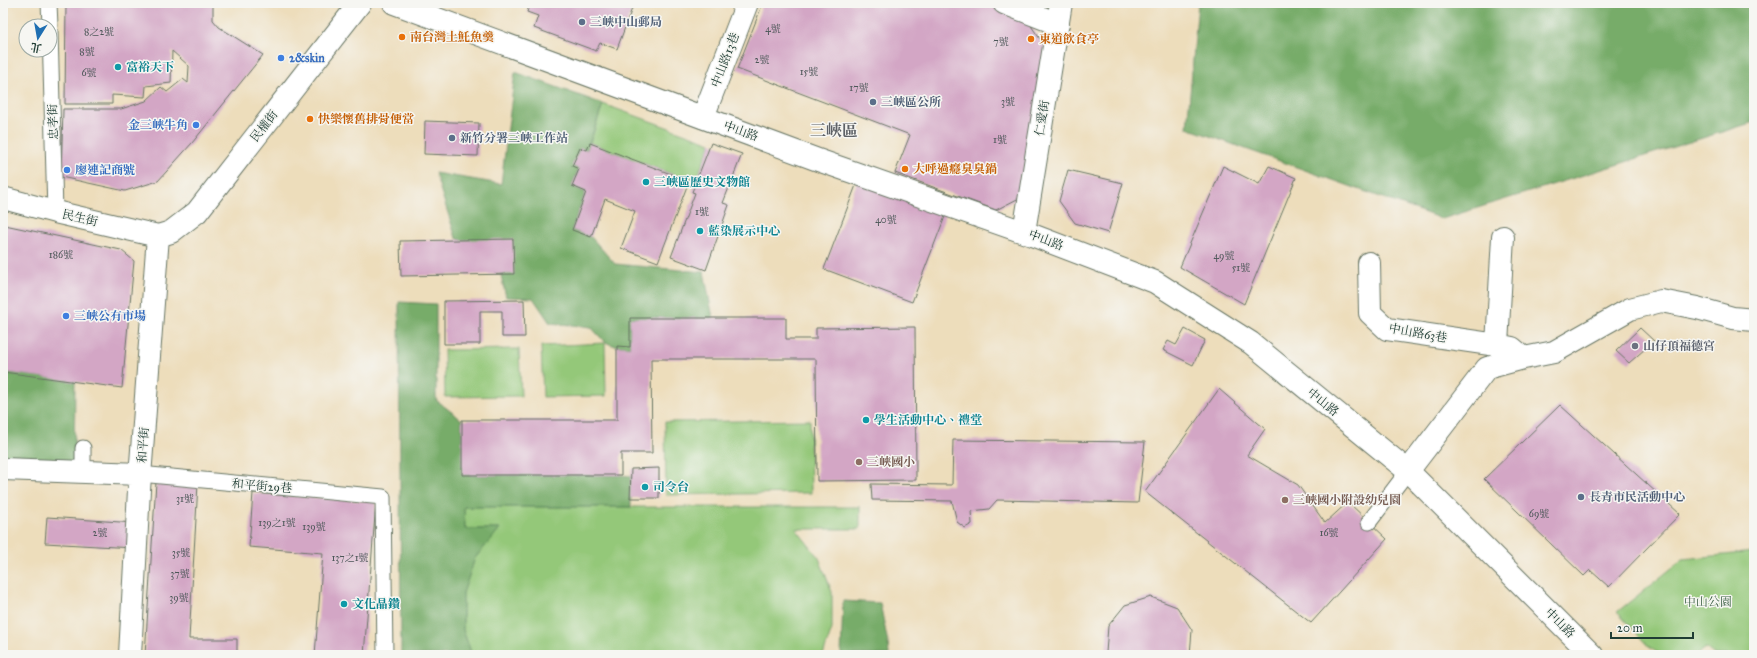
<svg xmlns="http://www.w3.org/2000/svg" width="1757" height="658" font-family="'IM FELL Great Primer','Noto Serif TC',serif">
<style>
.green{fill:#94c879;stroke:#5a8256}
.forest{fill:#77ac69;stroke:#4b744e}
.building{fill:#d3a6c5}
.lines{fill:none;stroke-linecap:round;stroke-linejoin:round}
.lane-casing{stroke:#677563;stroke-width:17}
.street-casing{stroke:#677563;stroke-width:24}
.secondary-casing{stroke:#677563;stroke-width:24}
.lane{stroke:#fff;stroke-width:15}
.street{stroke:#fff;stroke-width:22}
.secondary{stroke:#fff;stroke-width:22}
.service-dot{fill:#5c6f8a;stroke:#f6f6f2;stroke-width:1.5}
.food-dot{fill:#e8710a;stroke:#f6f6f2;stroke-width:1.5}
.shop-dot{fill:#3f7fe0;stroke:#f6f6f2;stroke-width:1.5}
.culture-dot{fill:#0f9aa8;stroke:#f6f6f2;stroke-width:1.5}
.worship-dot{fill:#6b7280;stroke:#f6f6f2;stroke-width:1.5}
.education-dot{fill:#8d6e63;stroke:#f6f6f2;stroke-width:1.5}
.labels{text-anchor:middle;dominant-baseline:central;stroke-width:3;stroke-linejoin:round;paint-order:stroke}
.number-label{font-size:10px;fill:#4c5758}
.service-label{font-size:12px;font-weight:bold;fill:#4e5e75;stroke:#f6f6f2;text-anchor:start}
.food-label{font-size:12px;font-weight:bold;fill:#c56008;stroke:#f6f6f2;text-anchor:start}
.shop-label{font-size:12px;font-weight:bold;fill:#366cbe;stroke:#f6f6f2;text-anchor:start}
.street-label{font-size:12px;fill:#1f3d34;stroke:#f6f6f2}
.culture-label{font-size:12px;font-weight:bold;fill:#0d838f;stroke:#f6f6f2;text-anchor:start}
.worship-label{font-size:12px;font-weight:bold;fill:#5b616d;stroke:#f6f6f2;text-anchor:start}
.education-label{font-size:12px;font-weight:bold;fill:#785e54;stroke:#f6f6f2;text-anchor:start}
.park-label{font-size:12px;fill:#3c6045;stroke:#f6f6f2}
.district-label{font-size:16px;font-weight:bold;fill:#5e6267;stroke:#f6f6f2}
</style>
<rect width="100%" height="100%" fill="#f6f6f2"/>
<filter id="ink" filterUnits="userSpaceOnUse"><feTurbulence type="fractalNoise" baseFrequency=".025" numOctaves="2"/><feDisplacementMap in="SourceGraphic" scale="8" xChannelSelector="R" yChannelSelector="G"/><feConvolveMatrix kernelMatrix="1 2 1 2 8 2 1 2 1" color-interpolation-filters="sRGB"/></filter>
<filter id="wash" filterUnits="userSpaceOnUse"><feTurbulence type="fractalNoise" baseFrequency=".012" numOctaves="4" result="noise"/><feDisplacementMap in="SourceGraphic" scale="16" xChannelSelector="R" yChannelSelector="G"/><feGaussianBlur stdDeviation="0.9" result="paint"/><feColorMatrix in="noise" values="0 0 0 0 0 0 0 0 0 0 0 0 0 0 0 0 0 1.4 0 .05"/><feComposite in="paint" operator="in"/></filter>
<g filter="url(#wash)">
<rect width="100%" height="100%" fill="#edddbb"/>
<path class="green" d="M603,104l108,39 -16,40 -105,-40z
M605,343l1,53 -63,1 -2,-51z
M519,349l2,47 -76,1 -1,-47z
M810,420l1,73 -145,2 -1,-73z
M464,507h396v22h-64l23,29 13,34v37l-9,26h-351l-9,-25v-37l12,-35 24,-29h-34z
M1754,552v103h-40l-8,-7 -10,7h-35l-12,-8 -32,-35 66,-53z"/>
<path class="forest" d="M1198,3h556v119l-312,97 -255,-91z
M515,72l88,32 -16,46 -7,-2 -7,18 6,3 -7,17 14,6 -14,38 19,7 24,27 89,8 9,46h-83v29c-23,-1 -24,-3 -39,-20l-41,-4 -17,-25 -27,-1 -11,-48 -7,1 -32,-12 -21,-65 66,11z
M399,302l37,2v96l26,20 1,55h158l10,1v31h-167l1,22h35l-25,29 -12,35v37l9,25h-71z
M3,372l72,9 -1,85 -71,-4z
M843,601l37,2 8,40 1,12h-48z"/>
<g id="blocks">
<path class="building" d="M66,3h147v17l6,7 44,28 -71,88 -34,38 -33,10 -64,-14 2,-68h58l25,-8 15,-14 6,5 16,-13 5,4 1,-17 -17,-15 -1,32 -25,3 -1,11 -33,-2v9h-47z
M530,3h104l-17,46 -17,-6 -4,8 -62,-23 4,-12 -11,-4z
M763,3h222l42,17 20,29 -24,147 -27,14 -101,-37 15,-38 -173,-66z
M425,121l54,2 -1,33 -54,-2z
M590,143l99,38 -31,81 -37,-14 14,-37 -30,-12 -14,38 -19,-7 14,-38 -14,-6 7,-17 -7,-3 8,-18 7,2z
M711,143l31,11 -19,49 6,2 -23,65 -35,-13 24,-64 -3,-1z
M1223,166l36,18 10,-18 27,12 -52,126 -64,-37z
M1068,170l55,13 -15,50 -33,-10 -16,-22z
M858,180l88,34 -34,88 -88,-33z
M5,225l116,25 13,11 -12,127 -119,-16v-146z
M513,239l1,35 -113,2 -1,-35z
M524,300l1,37h-23v-26h-22v33h-36v-43z
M630,318h156v21h30v-11l99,-1 1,153 -99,1 -1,-122h-165l1,94h-31v22h-159v-55h155v-74l13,1z
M1640,328l14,13 -25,22 -13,-12z
M1185,329l20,11 -12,25 -30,-15 5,-9 8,4z
M1219,389l46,40 -18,26 51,30 27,38 23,-21 39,37 -76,84 -166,-131z
M1560,405l120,109 -71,73 -19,-17 -6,6 -100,-97z
M953,440l192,2 -7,61 -141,-3 -8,9 -18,2 1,13 -7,4 -8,-6 -5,-21 -80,-1 -1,-16 81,1z
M659,468v30h-29l1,-29z
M156,482l42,2 -9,155h48v16h-92z
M253,493l123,9 -12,153h-49l8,-102 -74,-6z
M47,517l88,6 -2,25 -88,-5z
M1151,597l26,10 15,23 -2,25h-83l-1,-2 2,-27 17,-21z"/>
</g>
</g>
<g filter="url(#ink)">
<use href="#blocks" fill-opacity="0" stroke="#677563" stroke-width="1"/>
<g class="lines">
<g class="lane-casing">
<path id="lane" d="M49,3l1,23
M50,31l5,181
M83,448v24
M140,474l243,23 2,158
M1369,522l39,-51"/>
</g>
<g class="street-casing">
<path id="street" d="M1004,3l54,21
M703,117l44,-114
M1369,263l1,50 17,16 110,16 15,3 12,10
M1497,345l6,-108
M3,469l137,5
M1408,471l79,-103 37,-10 30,-6 76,-43 31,-8 36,7 36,10 21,2
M130,655l9,-165 19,-254"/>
</g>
<g class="secondary-casing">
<path id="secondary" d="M394,3l424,157 214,75 123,47 96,61 157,128 184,184
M3,198l52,14 103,24 13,-4 26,-20 163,-209
M1024,232l37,-229"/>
</g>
<use href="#lane" class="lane"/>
<use href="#street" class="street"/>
<use href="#secondary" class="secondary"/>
</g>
</g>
<g class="service-dot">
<circle cx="582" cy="22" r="4"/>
<circle cx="873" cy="102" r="4"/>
<circle cx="452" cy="138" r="4"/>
<circle cx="1581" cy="497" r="4"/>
</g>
<g class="food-dot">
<circle cx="402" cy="37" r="4"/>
<circle cx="1031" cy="39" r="4"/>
<circle cx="310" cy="119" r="4"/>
<circle cx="905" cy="169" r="4"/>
</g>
<g class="shop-dot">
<circle cx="281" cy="58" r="4"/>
<circle cx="196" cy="125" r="4"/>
<circle cx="67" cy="170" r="4"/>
<circle cx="66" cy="316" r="4"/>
</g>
<g class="culture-dot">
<circle cx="118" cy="67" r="4"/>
<circle cx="646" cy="182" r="4"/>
<circle cx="700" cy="231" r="4"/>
<circle cx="866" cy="420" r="4"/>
<circle cx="645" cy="487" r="4"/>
<circle cx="344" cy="604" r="4"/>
</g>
<circle class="worship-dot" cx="1635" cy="346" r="4"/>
<g class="education-dot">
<circle cx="859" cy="462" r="4"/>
<circle cx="1285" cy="500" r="4"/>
</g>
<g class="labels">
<g class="number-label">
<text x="773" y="29">4號</text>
<text x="99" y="32">8之2號</text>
<text x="1001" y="42">7號</text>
<text x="87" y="52">8號</text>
<text x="762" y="60">2號</text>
<text x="809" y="72">15號</text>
<text x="89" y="73">6號</text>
<text x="859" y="88">17號</text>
<text x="1008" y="102">3號</text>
<text x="1000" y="140">1號</text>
<text x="702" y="212">1號</text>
<text x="886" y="220">40號</text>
<text x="61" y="255">186號</text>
<text x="1224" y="256">49號</text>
<text x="1241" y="268">51號</text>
<text x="185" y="499">31號</text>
<text x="1539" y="514">69號</text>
<text x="277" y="523">139之1號</text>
<text x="314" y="527">139號</text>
<text x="100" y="533">2號</text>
<text x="1329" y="533">16號</text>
<text x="181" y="553">35號</text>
<text x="350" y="558">137之1號</text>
<text x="180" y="574">37號</text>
<text x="179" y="598">39號</text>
</g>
<g class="service-label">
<text x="590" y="22">三峽中山郵局</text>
<text x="881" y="102">三峽區公所</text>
<text x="460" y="138">新竹分署三峽工作站</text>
<text x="1589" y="497">長青市民活動中心</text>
</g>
<g class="food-label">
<text x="410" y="37">南台灣土魠魚羹</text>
<text x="1039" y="39">東道飲食亭</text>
<text x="318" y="119">快樂懷舊排骨便當</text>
<text x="913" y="169">大呼過癮臭臭鍋</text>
</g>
<g class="shop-label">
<text x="289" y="58">2&amp;skin</text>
<text x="188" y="125" text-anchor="end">金三峽牛角</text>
<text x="75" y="170">廖連記商號</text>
<text x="74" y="316">三峽公有市場</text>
</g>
<g class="street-label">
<text transform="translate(725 60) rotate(-69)">中山路13巷</text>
<text transform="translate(1042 118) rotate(-81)">仁愛街</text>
<text transform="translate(53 122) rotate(-92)">忠孝街</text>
<text transform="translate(264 126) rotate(-52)">民權街</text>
<text transform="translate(741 131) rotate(20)">中山路</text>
<text transform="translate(80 218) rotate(13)">民生街</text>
<text transform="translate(1046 240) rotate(21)">中山路</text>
<text transform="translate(1418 333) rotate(10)">中山路63巷</text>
<text transform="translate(1323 402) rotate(39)">中山路</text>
<text transform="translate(143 445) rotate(-86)">和平街</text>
<text transform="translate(262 486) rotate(5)">和平街29巷</text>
<text transform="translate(1560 623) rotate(45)">中山路</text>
</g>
<g class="culture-label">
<text x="126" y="67">富裕天下</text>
<text x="654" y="182">三峽區歷史文物館</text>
<text x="708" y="231">藍染展示中心</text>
<text x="874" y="420">學生活動中心、禮堂</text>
<text x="653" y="487">司令台</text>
<text x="352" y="604">文化晶鑽</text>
</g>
<g class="worship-label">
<text x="1643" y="346">山仔頂福德宮</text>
</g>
<g class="education-label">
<text x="867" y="462">三峽國小</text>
<text x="1293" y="500">三峽國小附設幼兒園</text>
</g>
<g class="park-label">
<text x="1708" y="602">中山公園</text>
</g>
<g class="district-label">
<text x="834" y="130">三峽區</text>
</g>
</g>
<rect width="1757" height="658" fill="none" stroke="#f6f6f2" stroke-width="16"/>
<g transform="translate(38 38) rotate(191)"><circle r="19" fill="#f6f6f2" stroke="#a0aca6"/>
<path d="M0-3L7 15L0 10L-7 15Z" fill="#1f6fb2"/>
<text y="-6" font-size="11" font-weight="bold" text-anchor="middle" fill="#1f3d34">北</text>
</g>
<path d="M1611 632v6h82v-6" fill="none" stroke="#1f3d34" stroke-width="2"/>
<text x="1617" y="632" font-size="12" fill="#1f3d34" stroke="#f6f6f2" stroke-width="3" paint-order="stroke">20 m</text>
</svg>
